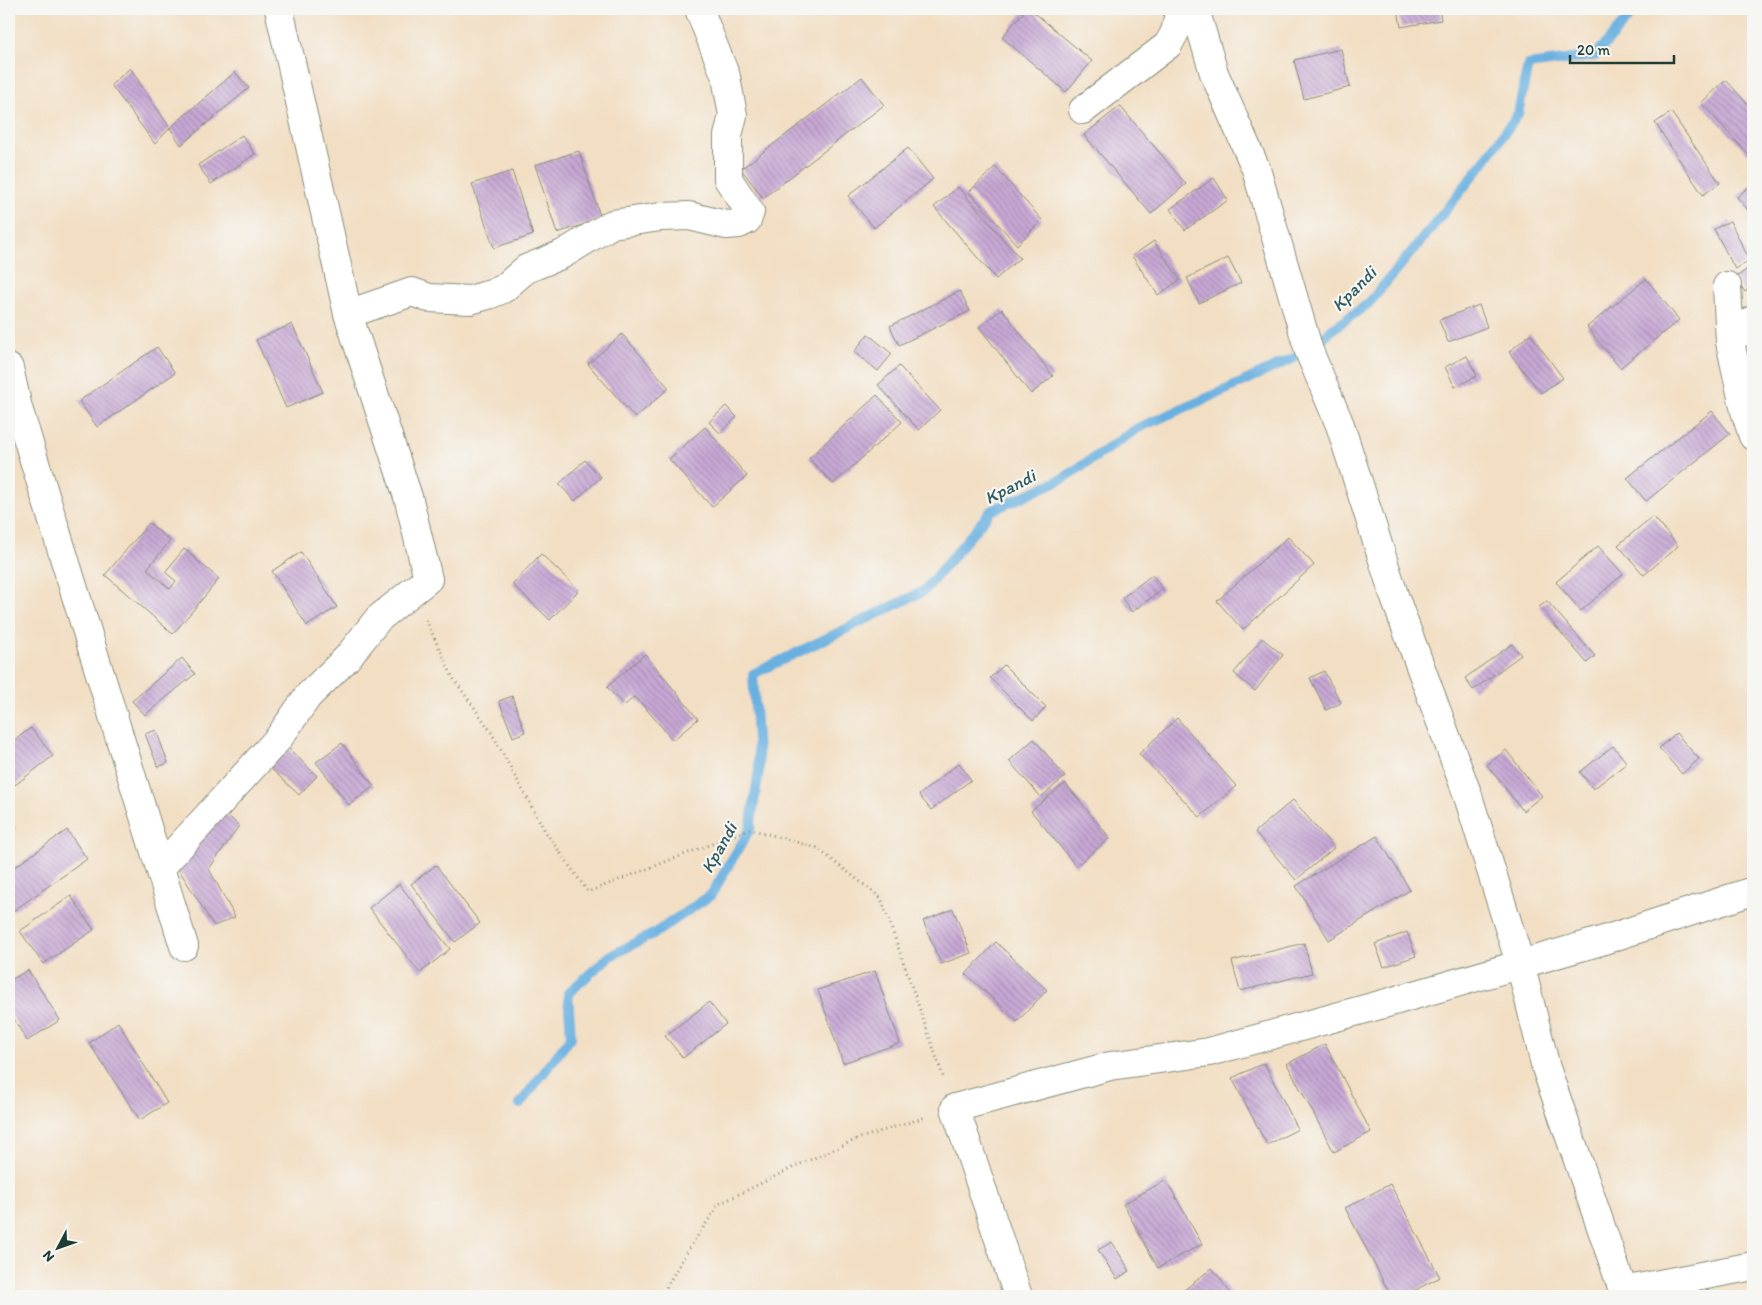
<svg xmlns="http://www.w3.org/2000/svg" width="1762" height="1305" font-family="Itim,sans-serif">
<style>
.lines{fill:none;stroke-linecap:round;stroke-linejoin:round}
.stream{stroke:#69b0e0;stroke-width:10}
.building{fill:url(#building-back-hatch)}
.minor-casing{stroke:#888e7c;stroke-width:30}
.path{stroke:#888e7c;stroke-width:3;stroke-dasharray:1 4;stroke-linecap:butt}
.minor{stroke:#fff;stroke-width:28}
.labels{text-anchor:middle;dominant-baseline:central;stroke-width:4.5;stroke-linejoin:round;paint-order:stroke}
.water-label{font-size:18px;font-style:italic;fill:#325a5f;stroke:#f6f6f2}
</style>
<defs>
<pattern id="building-back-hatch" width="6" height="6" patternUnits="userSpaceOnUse" patternTransform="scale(1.25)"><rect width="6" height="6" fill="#c8a8d5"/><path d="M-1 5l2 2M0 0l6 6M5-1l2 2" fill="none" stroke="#a28aae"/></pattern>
</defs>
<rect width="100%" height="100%" fill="#f6f6f2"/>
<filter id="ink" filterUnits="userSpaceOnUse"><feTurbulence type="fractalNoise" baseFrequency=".02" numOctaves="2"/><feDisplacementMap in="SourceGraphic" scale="10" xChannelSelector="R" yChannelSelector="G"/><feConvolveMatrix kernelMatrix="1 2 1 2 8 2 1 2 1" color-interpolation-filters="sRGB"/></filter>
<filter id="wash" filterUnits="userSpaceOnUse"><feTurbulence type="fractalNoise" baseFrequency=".0096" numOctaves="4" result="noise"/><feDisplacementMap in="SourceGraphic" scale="20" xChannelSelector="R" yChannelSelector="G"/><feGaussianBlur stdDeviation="1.12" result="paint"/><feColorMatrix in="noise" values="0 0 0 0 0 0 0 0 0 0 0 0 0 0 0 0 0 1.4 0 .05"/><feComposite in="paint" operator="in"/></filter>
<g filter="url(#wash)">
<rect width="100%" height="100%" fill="#f2dec3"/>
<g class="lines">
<path class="stream" d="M520,1104l51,-67 -3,-44 42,-37 45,-23 56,-38 39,-66 9,-59 -6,-96 171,-83 67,-80 73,-33 74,-50 92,-40 79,-37 25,-23 34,-24 65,-78 51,-64 34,-48 10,-49 67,-9 41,-47"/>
</g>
<g id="blocks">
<path class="building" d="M370,9h12l-8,6z
M1026,9h4l62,52 -26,31 -64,-55z
M1398,9h41l2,11 -40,7z
M1341,49l9,38 -46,12 -10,-39z
M130,68l40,60 -15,16 -44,-59z
M235,72l14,16 -68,57 -11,-17z
M862,77l22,28 -121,93 -22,-29z
M1726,80l27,30v39l-5,5 -47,-51z
M1120,106l66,78 -35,30 -67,-79z
M1671,112l49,71 -17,12 -48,-72z
M242,135l13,19 -44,30 -13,-19z
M908,148l25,31 -59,49 -26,-32z
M579,151l22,68 -44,14 -22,-68z
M995,167l47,53 -25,25 -48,-53z
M512,171l21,64 -39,13 -22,-64z
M1214,178l14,22 -43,30 -15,-21z
M1753,183v33l-16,-19z
M958,187l62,71 -24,21 -62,-72z
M1730,221l20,40 -15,8 -21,-40z
M1154,241l26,39 -22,15 -26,-39z
M1228,258l13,25 -42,20 -12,-25z
M1753,265v21l-8,6 -10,-14z
M1646,279l33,41 -59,48 -33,-41z
M960,291l10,20 -71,34 -9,-19z
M1479,305l8,22 -39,15 -9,-22z
M1002,309l51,67 -22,18 -52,-67z
M292,324l31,68 -37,16 -30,-68z
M622,334l47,54 -34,30 -47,-54z
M868,334l24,20 -14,17 -24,-19z
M1530,334l33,44 -22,15 -32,-41z
M157,347l18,26 -78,54 -18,-26z
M1467,356l10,20 -22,11 -10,-20z
M899,366l41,44 -21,20 -41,-45z
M877,395l25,27 -69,62 -24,-26z
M726,406l11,11 -17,16 -11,-11z
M1712,411l18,23 -84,67 -19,-23z
M705,427l42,49 -35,31 -43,-48z
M585,460l16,17 -26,24 -16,-17z
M1653,516l25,30 -34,29 -26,-30z
M149,523l21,18 -23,28 23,20 6,-8 -11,-9 19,-23 35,30 -46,55 -68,-59z
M1288,537l26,28 -71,65 -26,-29z
M1598,546l25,28 -42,37 -25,-29z
M1753,549v16l-5,-14z
M301,552l36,55 -30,19 -35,-55z
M541,554l38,36 -29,30 -38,-36z
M1152,575l11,14 -31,23 -10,-14z
M1547,601l48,55 -8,7 -48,-56z
M1262,638l21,17 -28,36 -21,-18z
M1512,644l9,11 -48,35 -8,-12z
M645,654l53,65 -25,21 -38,-44 -11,10 -17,-19z
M182,658l13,16 -50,41 -13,-14z
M1004,665l42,42 -13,14 -43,-43z
M1324,671l17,32 -15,7 -16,-32z
M512,696l13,36 -12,5 -14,-36z
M1177,718l59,68 -36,31 -61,-63z
M31,728l22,28 -38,29 -6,-8v-33z
M156,730l12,33 -10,4 -13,-33z
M1676,733l23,26 -17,15 -23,-26z
M1034,739l31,38 -24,20 -32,-36z
M281,741l36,35 -18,19 -37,-35z
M342,743l32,43 -25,19 -33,-43z
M1613,746l14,17 -34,26 -13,-17z
M1506,750l36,46 -19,15 -36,-46z
M959,763l12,17 -40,30 -12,-15z
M1065,783l45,55 -34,28 -45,-55z
M1293,800l41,48 -38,32 -41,-48z
M219,807l20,19 -30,43 26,48 -21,9 -38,-61z
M9,818l7,10 -7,4z
M67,830l20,29 -74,52 -4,-6v-34z
M1377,836l33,54 -81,50 -33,-54z
M436,865l44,58 -25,19 -44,-58z
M399,884l51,65 -30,24 -51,-65z
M71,896l23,34 -51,34 -23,-33z
M953,909l18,44 -30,11 -18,-43z
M1407,932l9,24 -32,11 -9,-23z
M996,942l51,48 -30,32 -51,-48z
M1304,943l8,30 -72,18 -8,-30z
M28,970l32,50 -33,21 -18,-30v-30z
M875,971l25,72 -57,20 -25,-73z
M709,1002l17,22 -43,34 -18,-22z
M118,1022l49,81 -27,17 -51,-77z
M1325,1044l46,88 -37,20 -47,-88z
M1264,1063l34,66 -31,16 -35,-67z
M1166,1180l36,64 -44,24 -35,-64z
M1390,1184l50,93 -36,19h-13l-46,-88z
M1112,1242l18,29 -13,8 -19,-29z
M1212,1268l21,28h-53l-2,-1z"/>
</g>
</g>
<g filter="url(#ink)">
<use href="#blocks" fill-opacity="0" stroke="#888e7c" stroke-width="1"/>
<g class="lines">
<g class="minor-casing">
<path id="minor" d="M1195,9l19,64 42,96 53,182 31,74 55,173 72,195 53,170 26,105 79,228
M1083,110l85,-65 7,-13 5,-23
M1727,286l3,56
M348,314l64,-22 17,6 41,2 21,-6 12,-5 23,-20 37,-15 49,-30 49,-7 28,-1 37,9 13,-1 8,-4 3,-8 -22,-33v-43l5,-21 -7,-38 -27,-68
M1753,320l-23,22 15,69 8,25
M9,368l9,40 166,538
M160,868l118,-129 30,-43 39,-38 31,-39 50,-40 -19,-79 -61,-186 -69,-305
M1623,1291l130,-25
M1018,1296l-63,-188 155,-42 99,-14 178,-49 214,-62 152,-50"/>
</g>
<path class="path" d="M426,620l27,58 37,52 55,101 43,61 162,-63 67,19 64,50 63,181
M661,1296l22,-38 36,-54 75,-37 63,-28 69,-22"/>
<use href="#minor" class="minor"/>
</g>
</g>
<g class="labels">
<g class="water-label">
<text transform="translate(1354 289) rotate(-45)">Kpandi</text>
<text transform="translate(1010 487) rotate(-27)">Kpandi</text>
<text transform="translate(719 848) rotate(-61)">Kpandi</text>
</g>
</g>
<rect width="1762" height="1305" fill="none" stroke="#f6f6f2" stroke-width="30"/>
<g transform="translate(58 1248) rotate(229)" stroke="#f6f6f2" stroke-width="4" paint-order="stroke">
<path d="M0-4L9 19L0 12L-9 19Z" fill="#1f3d34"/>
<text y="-8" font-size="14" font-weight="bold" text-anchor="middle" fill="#1f3d34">N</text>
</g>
<path d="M1570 55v8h104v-8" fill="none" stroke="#1f3d34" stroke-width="2.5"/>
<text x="1577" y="55" font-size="15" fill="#1f3d34" stroke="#f6f6f2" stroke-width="4" paint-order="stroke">20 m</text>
</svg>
